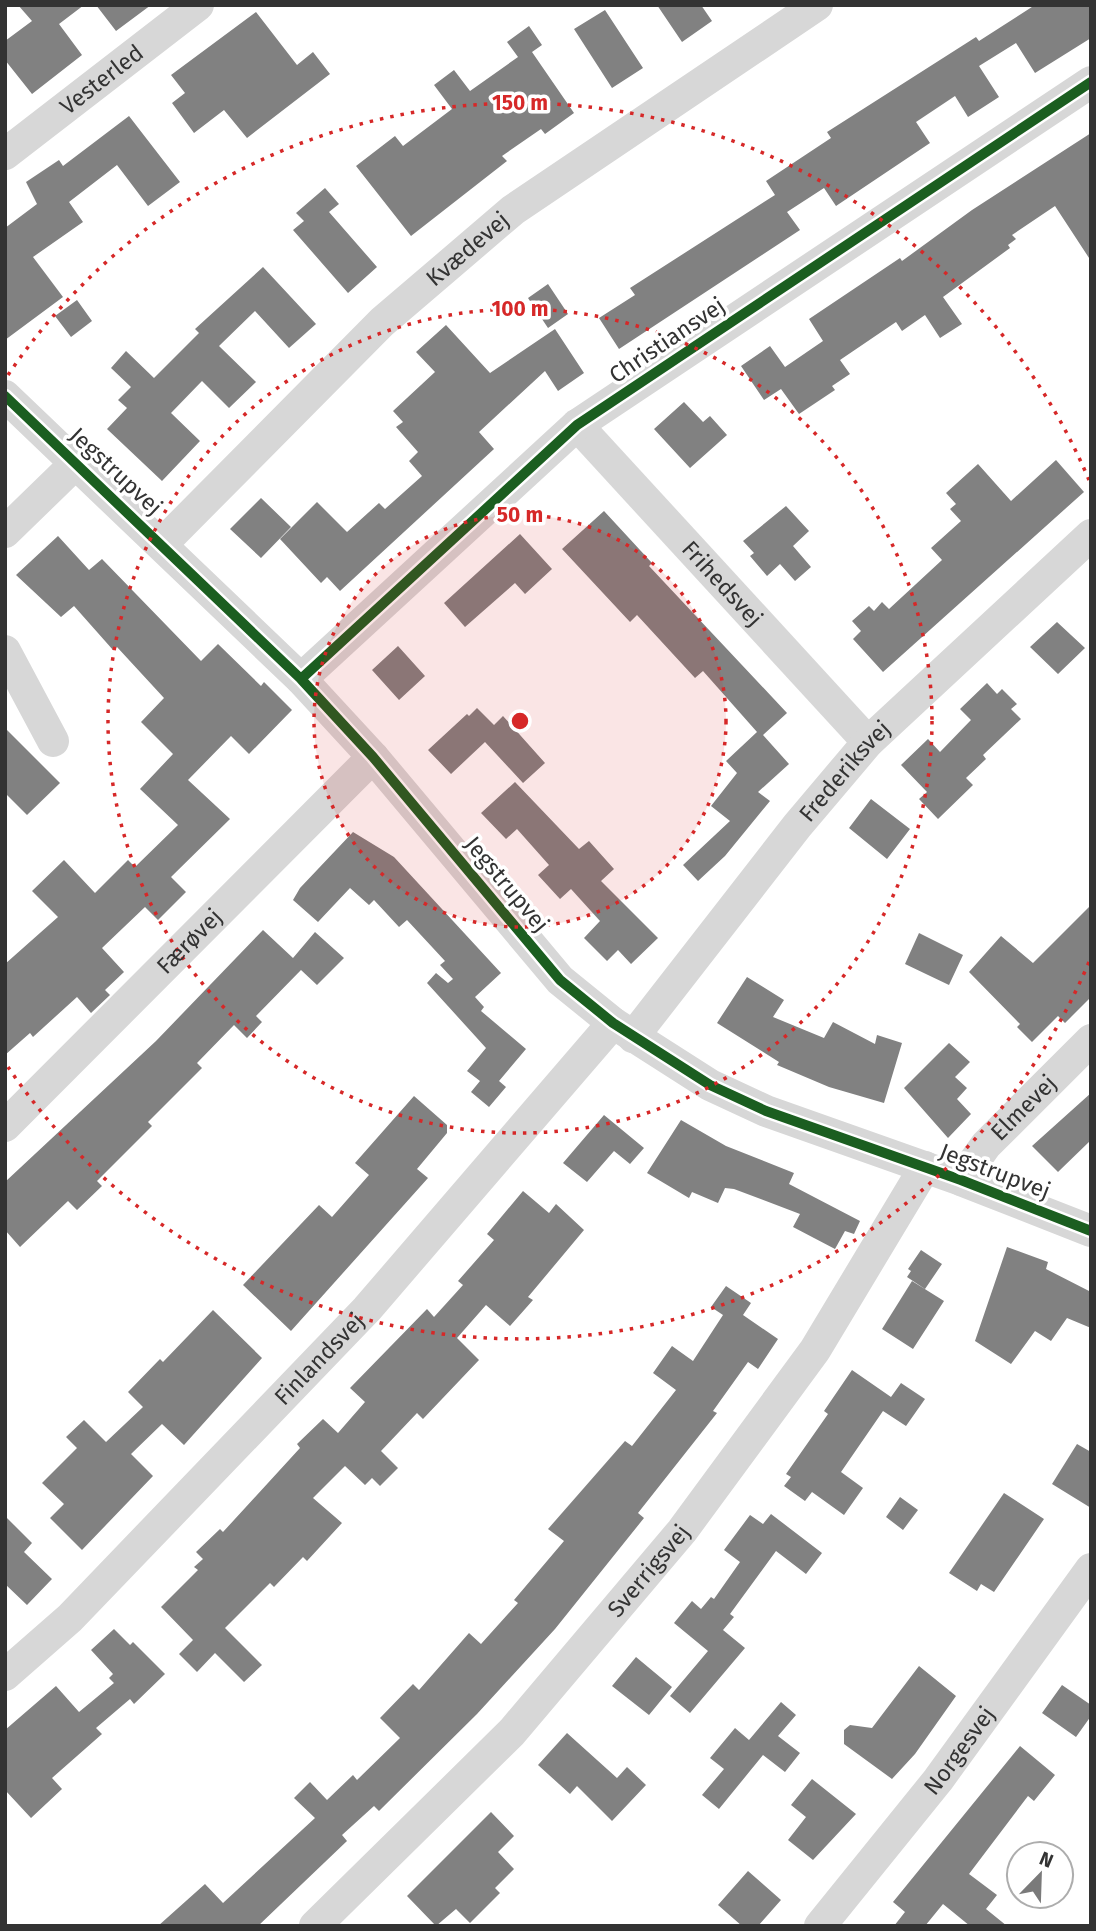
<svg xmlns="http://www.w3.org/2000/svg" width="1096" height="1931" font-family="'Fira Sans',sans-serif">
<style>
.building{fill:#818181}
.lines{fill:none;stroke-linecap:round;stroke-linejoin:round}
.minor{stroke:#d7d7d7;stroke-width:32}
.cycleway-casing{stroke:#fff;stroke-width:15}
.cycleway{stroke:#1b5e20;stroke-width:10}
.ring{fill:none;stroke:#d62828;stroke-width:3.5;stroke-dasharray:3.5 7}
.labels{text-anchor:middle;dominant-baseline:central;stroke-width:7;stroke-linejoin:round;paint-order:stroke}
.street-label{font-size:23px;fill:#333;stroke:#fff}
.centre{fill:#d62828;stroke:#fff;stroke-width:3.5}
.ring-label{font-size:21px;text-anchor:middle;font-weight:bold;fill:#d62828;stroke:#fff;stroke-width:7;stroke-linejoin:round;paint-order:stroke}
</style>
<rect width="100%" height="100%" fill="#fff"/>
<path class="building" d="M18,5h66l-25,19 23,31 -50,39 -27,-34v-19l27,-20z
M96,5h55l-35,26z
M657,5h44l11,16 -30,21z
M1035,5h56v33l-56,35 -19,-30 -37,23 20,31 -31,20 -13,-21 -39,26 14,21 -94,63 -12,-18 -37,24 13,18 -181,119 -20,-31 36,-23 -5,-7 145,-93 -9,-14 65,-43 -4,-6 149,-95 3,4z
M605,10l38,58 -31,20 -38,-59z
M256,12l41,53 16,-13 17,22 -83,64 -23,-28 -30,23 -22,-30 13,-10 -14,-18z
M529,26l13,19 -10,7 42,61 -29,21 -4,-5 -39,27 5,5 -96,75 -55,-70 39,-30 8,10 49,-37 -18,-24 20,-15 16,21 48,-34 -11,-15z
M129,116l51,66 -32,24 -31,-41 -48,37 14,20 -50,35 30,40 -58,43v-112l32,-24 -11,-22 33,-22 4,6z
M1091,133v128l-36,-55 -43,29 4,4 -8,6 2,3 -67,49 19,27 -22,14 -15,-23 -23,16 -6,-9 -56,38 10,14 -18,12 3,4 -36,24 -18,-25 -17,11 -23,-34 29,-20 15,21 38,-26 -14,-22 91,-61 2,3 70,-51z
M325,188l14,16 -10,8 48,55 -29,26 -55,-63 11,-9 -8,-8z
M263,267l53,57 -27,24 -34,-37 -36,35 37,36 -27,26 -27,-27 -31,32 29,28 -38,40 -55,-52 20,-21 -9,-8 13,-13 -20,-19 15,-17 28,27 45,-45 -4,-4z
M548,284l20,30 -20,14 -20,-30z
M77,300l15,21 -21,16 -16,-21z
M446,325l44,48 65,-44 29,44 -26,18 -13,-20 -66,61 15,17 -154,142 -13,-14 -6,6 -41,-44 37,-37 30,30 32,-29 6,6 37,-33 -13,-15 9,-9 -22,-25 7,-5 -10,-11 42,-39 -19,-20z
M684,402l19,20 7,-6 17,19 -37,33 -36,-39z
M1056,460l28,32 -201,180 -30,-33 8,-8 -9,-10 17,-15 5,5 8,-9 7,7 53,-49 -11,-12 30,-27 -11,-12 6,-5 -10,-11 32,-29 33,37z
M261,498l30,29 -30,31 -31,-29z
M786,506l23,25 -16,15 18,21 -16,14 -15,-17 -13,12 -17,-20 4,-3 -11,-12z
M604,511l48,52 -3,3 138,147 -24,22 26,29 -31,28 12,9 -45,55 -27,25 -15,-16 47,-44 -19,-15 26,-33 -11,-12 31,-29 -54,-61 -8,7 -58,-63 -7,7 -68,-73z
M520,534l32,35 -27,25 -10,-11 -50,44 -21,-24z
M58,536l31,34 13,-11 99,102 17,-17 43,42 3,-4 28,28 -43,44 -18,-18 -43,44 42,39 -59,58 15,15 -28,28 -13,-13 -43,41 22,24 -19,18 5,5 -19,18 -14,-16 -44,40 -3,-4 -25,22v-91l53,-47 -26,-26 32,-31 31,33 33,-33 7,7 43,-42 -38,-36 33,-35 -32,-32 23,-24 -47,-51 -4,3 -39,-44 -13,11 -45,-42z
M1057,622l28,26 -27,26 -28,-27z
M398,646l27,30 -26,24 -27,-30z
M987,683l10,11 5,-5 15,15 -6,5 10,10 -38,36 3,4 -20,19 7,7 -35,34 -19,-20 8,-7 -26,-27 27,-26 12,13 31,-32 -11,-11z
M477,708l17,17 9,-9 42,47 -22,20 -38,-41 -34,32 -23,-24 39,-36 2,2z
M5,728l55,55 -33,32 -22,-22z
M515,782l64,67 10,-8 25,28 -13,12 57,57 -27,26 -13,-14 -11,11 -23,-23 16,-17 -29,-32 -11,10 -22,-24 11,-10 -32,-36 -11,10 -25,-26z
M871,799l39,30 -23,30 -38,-31z
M353,832l41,25 107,116 -26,24 9,10 -3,4 45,38 -27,32 7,6 -17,20 -18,-15 9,-11 -13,-10 19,-23 -59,-65 9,-10 12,10 5,-4 -13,-14 5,-4 -38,-41 -8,7 -25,-27 -5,5 -19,-17 -32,34 -25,-22 7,-12z
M1091,905v92l-26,26 -7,-7 -26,26 -15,-15 3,-3 -51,-52 32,-36 32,27z
M263,930l30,28 22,-26 29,26 -27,27 -16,-15 -45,46 6,6 -15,16 -13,-13 -37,38 5,5 -54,54 4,4 -55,55 5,5 -25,24 -9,-9 -48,46 -15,-17v-48l151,-141z
M919,933l44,22 -14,30 -44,-21z
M747,977l37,23 -11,17 51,21 9,-16 42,22 2,-9 25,8 -18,60 -55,-16 -52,-22 2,-3 -62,-39z
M949,1043l21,19 -15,15 12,11 -10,11 14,15 -23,24 -44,-50z
M1091,1093v47l-33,32 -26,-26z
M414,1096l33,29v8l-30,36 11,9 -137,153 -48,-46 76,-80 13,12 37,-42 -14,-12z
M604,1115l40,33 -14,16 -16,-13 -27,31 -24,-19z
M681,1120l45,26 68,27 -5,11 71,37 -6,13 -9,-3 -10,18 -42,-22 7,-13 -66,-25 -9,-1 -7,15 -26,-11 -3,6 -42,-25z
M523,1191l26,22 7,-9 28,26 -56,67 5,3 -23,26 -24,-21 -29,33 22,22 -56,59 -6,-6 -36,38 17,17 -18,18 -8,-8 -7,7 -20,-19 -32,32 29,25 -35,38 -4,-4 -29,30 -4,-4 -45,45 37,37 -18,17 -29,-29 -18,19 -18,-18 14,-14 -32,-33 37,-37 -4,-3 9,-8 -7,-7 24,-23 3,3 77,-84 -3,-4 26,-25 15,14 27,-31 -15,-14 77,-79 7,8 29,-32 -5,-4 36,-41 -7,-6z
M1007,1247l41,15 -2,7 45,23v36l-24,-10 -16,23 -16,-10 -24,33 -36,-23z
M921,1250l21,14 -17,25 -18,-12 4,-6 -3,-2z
M912,1281l32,20 -31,48 -31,-20z
M726,1286l25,17 -8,12 35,24 -20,30 -10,-7 -35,49 4,2 -79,100 6,5 -89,111 -78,85 -98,97 -5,-5 -32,29 5,6 -89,85h-100l47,-42 18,19 92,-85 -21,-20 16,-16 17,18 26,-25 4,5 43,-42 -20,-20 33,-34 6,6 50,-57 12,11 37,-41 -4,-3 50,-59 -16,-12 77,-88 7,5 44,-56 -23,-17 19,-27 21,15 30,-46 -12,-8z
M213,1310l49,48 -78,87 -22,-21 -31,30 22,22 -71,74 -32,-32 14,-14 -22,-21 35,-35 -11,-11 18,-17 22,22 37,-35 -15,-15 32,-33 3,3z
M852,1370l39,27 10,-14 24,16 -19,27 -23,-15 -42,61 22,16 -19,27 -32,-23 -7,9 -21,-15 7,-9 -5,-3 42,-60 -4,-3z
M1077,1444l14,8v56l-39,-24z
M1004,1493l40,26 -50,73 -13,-8 -4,7 -28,-18z
M900,1497l18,13 -15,20 -17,-13z
M771,1514l51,39 -16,21 -30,-23 -46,63 4,3 -11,13 22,18 -55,65 -20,-17 38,-45 -34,-28 18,-22 9,8 10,-12 3,2 26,-37 -16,-12 26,-35 13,9z
M5,1516l27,27 -8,9 28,27 -25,26 -22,-21z
M114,1629l16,16 3,-3 32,32 -31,30 -4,-5 -34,29 6,6 -50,44 10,11 -31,29 -26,-28v-60l51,-44 23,26 35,-29 -5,-5 4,-4 -22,-24z
M636,1657l36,30 -23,28 -37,-29z
M919,1666l37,30 -41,58 -23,25 -48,-35v-14l6,-5 22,3z
M1062,1685l29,20v11l-15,21 -34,-24z
M781,1702l15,13 -18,21 22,17 -15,19 -22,-17 -44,54 -17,-14 22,-26 -14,-11 25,-30 14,12z
M567,1733l50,45 10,-11 19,18 -34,36 -35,-35 -7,8 -32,-29z
M1020,1746l35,29 -21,26 -6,-5 -59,78 28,21 -11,14 21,17h-37l-27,-22 -18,22h-31l11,-14 -12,-10z
M812,1779l44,35 -43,46 -25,-20 18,-23 -15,-12z
M491,1812l23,24 -16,16 16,17 -19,19 5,5 -30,30 -14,-14 -20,17 -29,-30z
M748,1871l33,29 -23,26h-16l-24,-21z"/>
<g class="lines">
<g class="minor">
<path id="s1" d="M5,154l193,-149"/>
<path d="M5,396l296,283 72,78 187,223 53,43 97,62 56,26 195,69 130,51"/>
<path id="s2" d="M577,425l291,317"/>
<path d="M5,532l71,-69"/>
<path id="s3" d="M162,544l220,-222 131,-112 304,-205"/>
<path d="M5,651l48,90"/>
<path d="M301,679l276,-254 514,-343"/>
<path id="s4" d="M633,1037l164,-211 71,-84 223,-207"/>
<path id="s5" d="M5,1126l368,-369"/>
<path id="s6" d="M961,1180l25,-35 105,-105"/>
<path id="s7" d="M5,1675l65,-57 297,-309 246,-286"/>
<path id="s8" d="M315,1926l197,-194 170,-201 133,-181 110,-183"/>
<path id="s9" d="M820,1926l118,-146 153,-211"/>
</g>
<g class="cycleway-casing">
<path id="cycleway" d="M5,396l296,283 72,78 187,223 53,43 97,62 56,26 195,69 130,51
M301,679l276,-254 514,-343"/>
</g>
<use href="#cycleway" class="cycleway"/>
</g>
<circle cx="520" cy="721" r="206" fill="#d62828" fill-opacity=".12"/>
<g class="ring">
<circle cx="520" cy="721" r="206"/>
<circle cx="520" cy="721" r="412"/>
<path d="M1089 962A618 618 0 0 1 8 1067M8 375A618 618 0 0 1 1089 480"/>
</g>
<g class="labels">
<g class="street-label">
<text stroke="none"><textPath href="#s1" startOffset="122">Vesterled</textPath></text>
<text stroke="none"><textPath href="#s3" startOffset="425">Kvædevej</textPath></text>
<text transform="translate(667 340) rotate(-34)">Christiansvej</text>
<text transform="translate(116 471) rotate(43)">Jegstrupvej</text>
<text stroke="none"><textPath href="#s2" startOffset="215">Frihedsvej</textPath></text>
<text stroke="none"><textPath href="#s4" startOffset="340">Frederiksvej</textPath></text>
<text transform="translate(507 884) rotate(50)">Jegstrupvej</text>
<text stroke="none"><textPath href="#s5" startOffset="261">Færøvej</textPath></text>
<text stroke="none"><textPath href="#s6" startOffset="96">Elmevej</textPath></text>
<text transform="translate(995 1171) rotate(21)">Jegstrupvej</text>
<text stroke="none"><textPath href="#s7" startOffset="446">Finlandsvej</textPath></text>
<text stroke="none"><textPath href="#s8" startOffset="488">Sverrigsvej</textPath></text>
<text stroke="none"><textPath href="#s9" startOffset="224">Norgesvej</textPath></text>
</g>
</g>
<circle cx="520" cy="721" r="10" class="centre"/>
<g class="ring-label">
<text x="520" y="110">150 m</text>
<text x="520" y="316">100 m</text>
<text x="520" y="522">50 m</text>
</g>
<rect width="1096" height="1931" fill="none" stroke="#333333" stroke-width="14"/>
<g transform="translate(1040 1875) rotate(23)"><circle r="33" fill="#ffffff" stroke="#adadad" stroke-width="2"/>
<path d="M0-5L12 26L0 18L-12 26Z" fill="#7a7a7a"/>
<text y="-10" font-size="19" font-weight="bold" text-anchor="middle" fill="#333333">N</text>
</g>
</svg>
